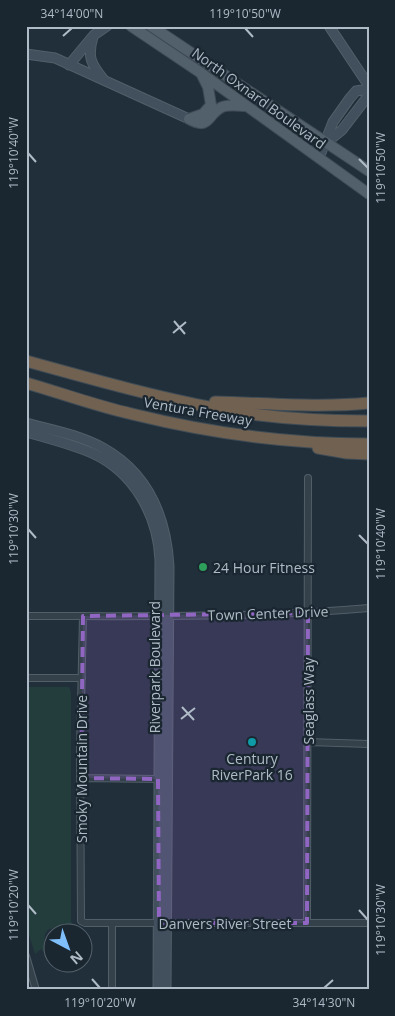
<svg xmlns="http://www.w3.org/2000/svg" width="395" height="1016" font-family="'Open Sans',sans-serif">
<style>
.green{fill:#233c3c}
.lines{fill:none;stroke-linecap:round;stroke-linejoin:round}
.street-casing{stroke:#525f69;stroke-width:8}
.secondary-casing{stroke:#525f69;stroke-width:11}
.primary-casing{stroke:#3e4a54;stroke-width:12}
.highway-casing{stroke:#3f4c56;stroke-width:13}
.street{stroke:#34414b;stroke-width:6}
.secondary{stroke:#42505e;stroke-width:9}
.primary{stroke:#52606b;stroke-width:10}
.highway{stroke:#716151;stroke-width:11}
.marked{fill:#9066c2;fill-opacity:0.2;stroke:#9066c2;stroke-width:4;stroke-dasharray:10 6;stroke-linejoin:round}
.ticks{fill:none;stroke:#afbcc7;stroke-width:2}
.leisure-dot{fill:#2e9e5b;stroke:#1a2630;stroke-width:2}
.culture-dot{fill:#0f9aa8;stroke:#1a2630;stroke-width:2}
.labels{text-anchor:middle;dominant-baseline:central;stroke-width:4.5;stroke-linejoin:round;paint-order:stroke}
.street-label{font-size:14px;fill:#afbcc7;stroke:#1a2630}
.poi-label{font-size:14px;fill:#afbcc7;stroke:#1a2630;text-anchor:start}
.neatline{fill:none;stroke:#afbcc7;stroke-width:2}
.ticks-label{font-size:12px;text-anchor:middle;fill:#afbcc7}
</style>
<rect width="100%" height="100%" fill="#212f3b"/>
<path class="green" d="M26,687h43l2,5v228l2,8 -24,1c-7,5 -4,16 -4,24l-4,-4 -6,5 -9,-29z"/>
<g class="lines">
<g class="street-casing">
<path id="street" d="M26,616c115,0 229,2 343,-8
M83,616l-3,133 1,172 4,2h284
M26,678h56
M308,742l61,2
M81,778l77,1
M112,923v67
M307,923l1,-445
M26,956l10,34"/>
</g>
<g class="secondary-casing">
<path id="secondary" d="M329,26l40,60
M93,37c-6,20 -2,27 11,43
M26,54l29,4 134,61
M69,65l25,-30 13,-9
M327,142l15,-12 23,-30 4,-7
M319,158l14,-36 17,-24 6,-7 13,-2
M26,423c26,7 54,12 77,25 45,25 63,69 66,118l-3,424
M26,432c22,6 45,12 66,21 42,19 66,62 68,107l-2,430"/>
</g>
<g class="primary-casing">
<path id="primary" d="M131,26l70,47 168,121
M151,26l218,145
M189,119c21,12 18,-5 33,-12 7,-3 16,-1 24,-1
M189,119l14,-5 8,-9 -3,-18 -6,-12"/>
</g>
<g class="highway-casing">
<path id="highway" d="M26,361c62,17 125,35 188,47 51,10 103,13 155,13
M26,383c35,10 70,23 106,31 77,19 157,30 237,30
M215,402c52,1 101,6 154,1
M318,448l29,5 22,1"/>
</g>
<use href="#street" class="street"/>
<use href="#secondary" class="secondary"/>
<use href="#primary" class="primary"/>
<use href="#highway" class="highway"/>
</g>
<path class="marked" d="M308,613l-1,310h-148l-1,-144 -77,-1 2,-162z"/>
<path class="ticks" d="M245,28l8,9M63,36l9,-8M28,153l8,9M359,159l9,9M174,321l11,13M173,333l13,-11M28,529l8,9M359,535l9,9M182,707l12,13M181,719l14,-11M28,905l8,9M359,910l9,10M92,979l8,9M324,988l9,-8"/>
<circle class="leisure-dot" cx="203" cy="567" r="5"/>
<circle class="culture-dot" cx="252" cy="742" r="5"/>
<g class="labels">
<g class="street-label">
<text transform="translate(259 98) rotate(36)">North Oxnard Boulevard</text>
<text transform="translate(198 411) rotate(10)">Ventura Freeway</text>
<text transform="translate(268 613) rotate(-2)">Town Center Drive</text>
<text transform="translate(154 667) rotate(-90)">Riverpark Boulevard</text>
<text transform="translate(308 701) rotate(-90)">Seaglass Way</text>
<text transform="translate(81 769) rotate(-90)">Smoky Mountain Drive</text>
<text x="225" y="923">Danvers River Street</text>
</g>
<g class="poi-label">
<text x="213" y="567">24 Hour Fitness</text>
<text x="252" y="758" text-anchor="middle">Century<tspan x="252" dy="16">RiverPark 16</tspan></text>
</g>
</g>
<rect width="395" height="1016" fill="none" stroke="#1a2630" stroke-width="55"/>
<g transform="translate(68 948) rotate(139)"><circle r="24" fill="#1a2630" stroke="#56626c"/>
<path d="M0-4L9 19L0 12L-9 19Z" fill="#7fc0fc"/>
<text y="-8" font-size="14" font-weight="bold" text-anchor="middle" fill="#afbcc7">N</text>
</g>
<rect x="28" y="28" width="340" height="960" class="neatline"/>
<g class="ticks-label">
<text x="72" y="18">34°14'00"N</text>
<text x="245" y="18">119°10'50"W</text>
<text transform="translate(14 153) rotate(-90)" y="4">119°10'40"W</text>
<text transform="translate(381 168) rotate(-90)" y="4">119°10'50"W</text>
<text transform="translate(14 529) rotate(-90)" y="4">119°10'30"W</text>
<text transform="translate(381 544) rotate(-90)" y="4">119°10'40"W</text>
<text transform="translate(14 905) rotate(-90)" y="4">119°10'20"W</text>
<text transform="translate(381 920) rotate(-90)" y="4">119°10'30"W</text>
<text x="100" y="1007">119°10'20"W</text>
<text x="324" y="1007">34°14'30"N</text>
</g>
</svg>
